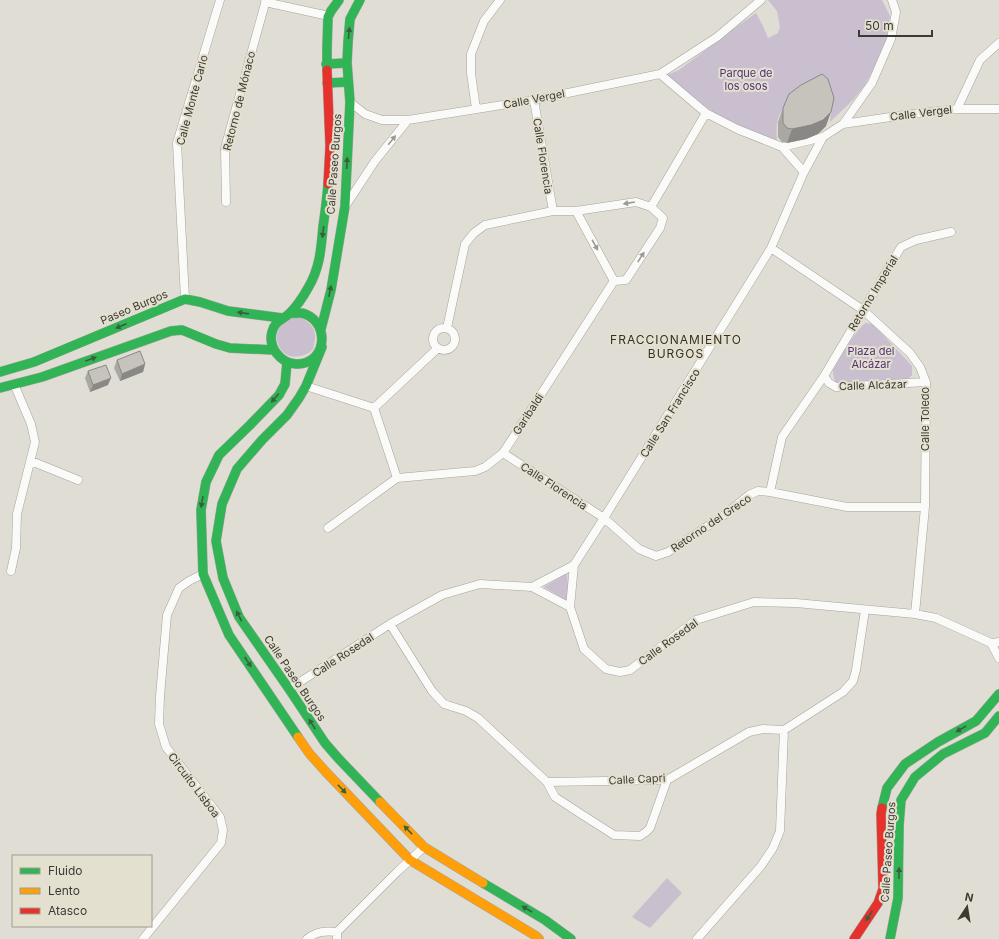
<svg xmlns="http://www.w3.org/2000/svg" width="999" height="939" font-family="Inter,sans-serif">
<style>
.green{fill:#c9bfcf}
.lines{fill:none;stroke-linecap:round;stroke-linejoin:round}
.street-casing{stroke:#a5a49d;stroke-width:9}
.fast-casing{stroke:#a5a49d;stroke-width:10}
.slow-casing{stroke:#a5a49d;stroke-width:10}
.jam-casing{stroke:#a5a49d;stroke-width:10}
.street{stroke:#fafaf9;stroke-width:8}
.fast{stroke:#30b455;stroke-width:9}
.slow{stroke:#ff9f0a;stroke-width:9}
.jam{stroke:#e5322d;stroke-width:9}
.wall{fill:#a9a8a2}
.shaded-wall{fill:#8a8884}
.building{fill:#c5c3bc;stroke:#8a8884}
.oneway{fill:#385f3e}
.oneway2{fill:#9b9a96}
.labels{text-anchor:middle;dominant-baseline:central;stroke-width:4;stroke-linejoin:round;paint-order:stroke}
.park-label{font-size:11px;fill:#553174;stroke:#e3e0d0}
.street-label{font-size:11px;fill:#3c3a34;stroke:#e3e0d0}
.neighbourhood-label{font-size:12px;letter-spacing:1px;fill:#353225;stroke:#e3e0d0}
</style>
<rect width="100%" height="100%" fill="#dfddd4"/>
<path class="green" d="M768,0h114l8,16 -4,26 -10,22 -11,21 -12,15 -23,22 1,-11 -44,-9c-11,17 -11,20 -10,40l-46,-17 -25,-18 -39,-32 12,-5 60,-45 17,-12 7,13 5,12 10,-5 2,-6 -3,-16z
M299,316c10,7 17,10 16,24 -1,2 -1,6 -2,9 -4,6 -16,9 -23,7 -10,-3 -16,-16 -12,-25 1,-4 4,-7 6,-11z
M866,323l7,1 39,42v9l-4,4 -69,6c-5,-4 -6,-8 -6,-15 6,-10 24,-43 33,-47z
M567,573l2,29 -25,-15z
M667,878l15,15 -32,35 -18,-11z"/>
<g class="lines">
<g class="street-casing">
<path id="street" d="M265,2l64,14
M660,74l46,39 31,16 45,18 41,-10 20,-13 29,-41 19,-44 5,-27 -4,-12
M534,100l19,111
M350,102l15,12 17,6h26l126,-20 126,-26 57,-37 44,-37
M476,109l-5,-36v-19l13,-33 16,-21
M957,109l23,-49 19,-17
M843,124l61,-9 53,-6h42
M782,147l22,25
M226,202l-1,-54 41,-148
M346,205l29,-44 33,-41
M651,207l55,-94
M576,211l38,70
M771,248l92,62 47,43 10,14 6,15 -1,125 -10,107
M185,299l-8,-156 43,-143
M433 339a11 11 0 1 1 22 0a11 11 0 1 1-22 0Z
M447,328l18,-84 9,-11 11,-8 68,-14h23l60,-9 15,5 12,11 -3,10 -34,52 -12,1
M824,376l5,7 7,4 90,-5
M306,386l68,22
M374,408l64,-60
M374,408l23,70
M503,453l101,65 35,31 17,7 12,-4 55,-36 26,-21 9,-4 12,1 77,15h78
M31,461l47,19
M397,478l78,-7 10,-4 18,-14 111,-172
M770,492l12,-55 42,-61 77,-129 15,-7 35,-8
M328,528l69,-50
M11,571l5,-23 1,-34 18,-72 -4,-18 -17,-40
M532,587l42,-22
M570,607l4,-42 30,-47 167,-270 33,-76 19,-35
M390,624l42,67 12,13 22,7 12,7 69,64 8,15 26,17 33,21 26,1 6,-4 4,-4 17,-48
M991,643l8,15
M289,689l101,-65 52,-29 38,-11 52,3 38,20 14,42 22,20 14,3 10,-2 66,-50 58,-18 42,1 119,11 21,4 55,25 8,-1
M547,782l120,-2 82,-48 14,-3 21,1 59,-38 10,-11 3,-11 9,-60
M143,939l78,-96 2,-13 -3,-13 -54,-70 -7,-23 1,-28 7,-81 12,-27 10,-7 14,-7
M307,939c10,-8 18,-8 30,-7
M337,939v-7l60,-60 27,-25
M697,939l64,-73 12,-18 7,-17 4,-101"/>
</g>
<g class="fast-casing">
<path id="fast" d="M326,64l21,-1
M327,70v-21l1,-32 3,-6 8,-11
M327,83l21,-1
M290,313c5,1 11,-1 15,1 26,10 21,51 -9,50 -16,-1 -28,-17 -24,-32 3,-12 11,-12 18,-19 7,-7 13,-16 18,-25 12,-20 13,-39 15,-61 2,-14 4,-28 5,-43
M321,329l10,-39 14,-84 5,-104 -3,-39 1,-21 2,-23 10,-19
M322,347l-16,39 -7,12 -12,17 -25,25 -25,29 -15,35 -6,37 7,37 16,39 50,72 36,54 13,15 42,44
M287,362l-2,22 -6,11 -29,30 -31,30 -13,27 -5,28 2,64 26,61 69,102
M0,372l34,-10 151,-63 15,3 28,9 54,7
M0,388l42,-11 129,-46 11,-1 34,14 14,4 44,2
M882,808l5,-20 18,-24 33,-22 38,-21 23,-27
M483,883l62,37 26,19
M890,939l8,-41 1,-73 2,-25 14,-23 28,-23 42,-21 14,-17"/>
</g>
<g class="slow-casing">
<path id="slow" d="M298,737l11,16 16,18 85,89 126,76 3,3
M380,802l44,45 59,36"/>
</g>
<g class="jam-casing">
<path id="jam" d="M327,70l3,76 -2,38
M854,939l24,-36 5,-14 -2,-75 1,-6"/>
</g>
<use href="#street" class="street"/>
<use href="#fast" class="fast"/>
<use href="#slow" class="slow"/>
<use href="#jam" class="jam"/>
</g>
<path class="wall" d="M783,108l43,18 -8,8 -12,5 -19,4 -5,-1 -4,-5v-15z
M117,360l28,4 -2,8 -23,9 -6,-13z
M88,371l20,14 -18,7 -5,-14z"/>
<path class="shaded-wall" d="M831,112l-5,14 -8,8 -12,5 -19,4 5,-14z
M145,364l-2,8 -23,9 2,-7z
M111,378l-3,7 -18,7 3,-7z"/>
<path class="building" d="M822,74l6,5 6,19 -3,14 -8,8 -12,5 -19,4 -5,-1 -4,-5v-15l6,-14 12,-9z
M140,351l5,13 -23,10 -5,-14z
M106,365l5,13 -18,7 -5,-14z"/>
<defs><path id="oneway-solid" d="M-6-.8H1V-3.2L6.5 0L1 3.2V.8H-6Z"/></defs>
<g class="oneway">
<use href="#oneway-solid" transform="translate(349 33) rotate(-84)"/>
<use href="#oneway-solid" transform="translate(347 163) rotate(-87)"/>
<use href="#oneway-solid" transform="translate(323 232) rotate(97)"/>
<use href="#oneway-solid" transform="translate(330 291) rotate(-78)"/>
<use href="#oneway-solid" transform="translate(243 313) rotate(-172)"/>
<use href="#oneway-solid" transform="translate(121 326) rotate(157)"/>
<use href="#oneway-solid" transform="translate(91 359) rotate(-20)"/>
<use href="#oneway-solid" transform="translate(275 398) rotate(130)"/>
<use href="#oneway-solid" transform="translate(202 502) rotate(100)"/>
<use href="#oneway-solid" transform="translate(239 616) rotate(-117)"/>
<use href="#oneway-solid" transform="translate(248 662) rotate(56)"/>
<use href="#oneway-solid" transform="translate(312 724) rotate(-123)"/>
<use href="#oneway-solid" transform="translate(961 729) rotate(151)"/>
<use href="#oneway-solid" transform="translate(342 789) rotate(46)"/>
<use href="#oneway-solid" transform="translate(408 830) rotate(-134)"/>
<use href="#oneway-solid" transform="translate(899 873) rotate(-89)"/>
<use href="#oneway-solid" transform="translate(527 909) rotate(-149)"/>
<use href="#oneway-solid" transform="translate(869 916) rotate(124)"/>
</g>
<g class="oneway2">
<use href="#oneway-solid" transform="translate(392 140) rotate(-51)"/>
<use href="#oneway-solid" transform="translate(629 203) rotate(171)"/>
<use href="#oneway-solid" transform="translate(595 245) rotate(61)"/>
<use href="#oneway-solid" transform="translate(641 257) rotate(-57)"/>
</g>
<g class="labels">
<g class="park-label">
<text x="746" y="73">Parque de<tspan x="746" dy="13">los osos</tspan></text>
<text x="871" y="351">Plaza del<tspan x="871" dy="13">Alcázar</tspan></text>
</g>
<g class="street-label">
<text transform="translate(534 99) rotate(-11)">Calle Vergel</text>
<text transform="translate(192 100) rotate(-75)">Calle Monte Carlo</text>
<text transform="translate(239 101) rotate(-76)">Retorno de Mónaco</text>
<text transform="translate(921 113) rotate(-7)">Calle Vergel</text>
<text transform="translate(543 156) rotate(81)">Calle Florencia</text>
<text transform="translate(334 164) rotate(-86)">Calle Paseo Burgos</text>
<text transform="translate(873 293) rotate(-59)">Retorno Imperial</text>
<text transform="translate(134 307) rotate(-23)">Paseo Burgos</text>
<text transform="translate(873 385) rotate(-2)">Calle Alcázar</text>
<text transform="translate(670 413) rotate(-58)">Calle San Francisco</text>
<text transform="translate(528 414) rotate(-57)">Garibaldi</text>
<text transform="translate(925 419) rotate(-90)">Calle Toledo</text>
<text transform="translate(554 486) rotate(33)">Calle Florencia</text>
<text transform="translate(711 523) rotate(-34)">Retorno del Greco</text>
<text transform="translate(668 642) rotate(-36)">Calle Rosedal</text>
<text transform="translate(343 655) rotate(-33)">Calle Rosedal</text>
<text transform="translate(295 678) rotate(56)">Calle Paseo Burgos</text>
<text transform="translate(637 779) rotate(-3)">Calle Capri</text>
<text transform="translate(194 785) rotate(53)">Circuito Lisboa</text>
<text transform="translate(888 852) rotate(-86)">Calle Paseo Burgos</text>
</g>
<g class="neighbourhood-label">
<text x="676" y="339">FRACCIONAMIENTO<tspan x="676" dy="14">BURGOS</tspan></text>
</g>
</g>
<rect x="12" y="855" width="140" height="72" fill="#e3e0d0" stroke="#a09e92"/>
<rect x="20" y="868" width="20" height="6" fill="#30b455" stroke="#a09e92"/>
<text x="48" y="875" font-size="12" fill="#3c3a34">Fluido</text>
<rect x="20" y="888" width="20" height="6" fill="#ff9f0a" stroke="#a09e92"/>
<text x="48" y="895" font-size="12" fill="#3c3a34">Lento</text>
<rect x="20" y="908" width="20" height="6" fill="#e5322d" stroke="#a09e92"/>
<text x="48" y="915" font-size="12" fill="#3c3a34">Atasco</text>
<g transform="translate(967 907) rotate(12)" stroke="#e3e0d0" stroke-width="3" paint-order="stroke">
<path d="M0-3L7 15L0 10L-7 15Z" fill="#3c3a34"/>
<text y="-6" font-size="11" font-weight="bold" text-anchor="middle" fill="#3c3a34">N</text>
</g>
<path d="M859 30v6h73v-6" fill="none" stroke="#3c3a34" stroke-width="2"/>
<text x="865" y="30" font-size="12" fill="#3c3a34" stroke="#e3e0d0" stroke-width="3" paint-order="stroke">50 m</text>
</svg>
